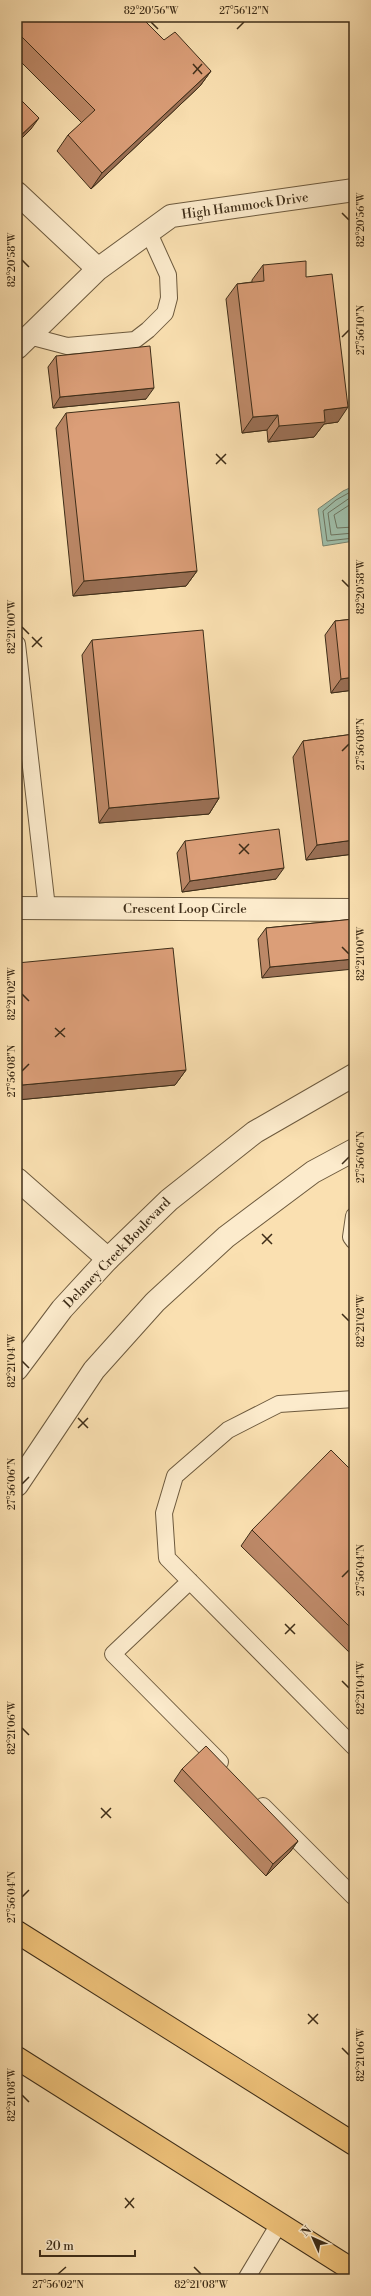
<svg xmlns="http://www.w3.org/2000/svg" width="371" height="2296" font-family="'Libre Bodoni',serif">
<style>
.water{fill:#9fbda8;stroke:#78836e}
.lines{fill:none;stroke-linecap:round;stroke-linejoin:round}
.shore{stroke:#6e7560;stroke-width:1}
.service-casing{stroke:#6d5a3e;stroke-width:18}
.minor-casing{stroke:#6d5a3e;stroke-width:24}
.tertiary-casing{stroke:#6d5a3e;stroke-width:24}
.primary-casing{stroke:#3e2d18;stroke-width:24}
.service{stroke:#fcebcc;stroke-width:16}
.minor{stroke:#fcebcc;stroke-width:22}
.tertiary{stroke:#fcebcc;stroke-width:22}
.primary{stroke:#edc078;stroke-width:22}
.wall{fill:#bc8867;stroke:#3e2d18}
.shaded-wall{fill:#996f54;stroke:#3e2d18}
.building{fill:#db9e78;stroke:#3e2d18}
.ticks{fill:none;stroke:#3e2d18;stroke-width:1.5}
.labels{text-anchor:middle;dominant-baseline:central;stroke-width:3;stroke-linejoin:round;paint-order:stroke}
.street-label{font-size:13px;fill:#3e2d18;stroke:#fcebcc}
.neatline{fill:none;stroke:#3e2d18;stroke-width:1.5}
.ticks-label{font-size:10px;text-anchor:middle;fill:#3e2d18}
</style>
<rect width="100%" height="100%" fill="#fae0b1"/>
<filter id="stains"><feTurbulence type="fractalNoise" baseFrequency=".005" numOctaves="4"/><feColorMatrix values="0 0 0 0 .2 0 0 0 0 .09 0 0 0 0 .02 0 0 0 .5 -.17"/></filter>
<radialGradient id="worn" r=".72"><stop offset=".6" stop-color="#630" stop-opacity="0"/><stop offset="1" stop-color="#630" stop-opacity=".3"/></radialGradient>
<path class="water" d="M354,486v55l-31,5 -5,-37 25,-18z"/>
<g class="lines">
<path class="shore" d="M354,490l-18,10 -13,11 4,30 27,-3
M354,495l-26,18 3,22 23,-2
M354,502l-20,13 3,13 17,-1"/>
<g class="service-casing">
<path id="service" d="M29,336l38,10 68,-6 13,-10 17,-17 4,-15 -1,-23 -19,-42
M17,644l30,264
M354,1216l-3,21 3,4
M354,1399l-75,5 -51,26 -53,46 -11,37 3,45 187,189
M190,1581l-77,73 107,108
M263,1806l91,91
M246,2279l33,-55"/>
</g>
<g class="minor-casing">
<path id="minor" d="M17,193l81,76
M17,348l81,-79 73,-53 183,-26
M17,908l337,2
M17,1179l91,80"/>
</g>
<g class="tertiary-casing">
<path id="tertiary" d="M17,1369l45,-60 46,-50 61,-59 86,-68 99,-57
M17,1485l77,-115 61,-68 71,-65 87,-65 41,-22"/>
</g>
<g class="primary-casing">
<path id="primary" d="M17,1932l337,212
M17,2058l337,213"/>
</g>
<use href="#service" class="service"/>
<use href="#minor" class="minor"/>
<use href="#tertiary" class="tertiary"/>
<use href="#primary" class="primary"/>
</g>
<path class="wall" d="M17,17l147,23 47,31 -11,15 -109,103 -34,-38 11,-16 14,-12 -65,-65z
M263,265l43,12 32,145 -14,2 -10,13 -46,5 -1,-12 -25,3 -16,-134 11,-15 15,-2v-2z
M56,356l90,43 -93,9 -5,-41z
M66,413l131,158 -11,15 -113,10 -17,-168z
M354,619v71l-23,3 -6,-58 10,-14z
M92,640l127,158 -10,16 -110,9 -17,-168z
M354,734v120l-48,6 -13,-103 10,-16z
M185,841l91,38 -94,13 -5,-39z
M354,919l-92,59 -4,-39 8,-11z
M17,963l169,107 -11,15 -158,15z
M354,1473v184l-113,-111 11,-16z
M182,1769l116,72 -8,11 -24,24 -92,-95z"/>
<path class="shaded-wall" d="M211,71l-11,15 -109,103 11,-16z
M39,118l-8,11 -14,14v-4z
M154,388l-8,11 -93,9 7,-11z
M348,407l-10,15 -14,2 -10,13 -46,5 11,-16 45,-16z
M278,415l-11,15 -25,3 11,-16z
M197,571l-11,15 -113,10 11,-15z
M354,677v13l-23,3 10,-14z
M219,798l-10,16 -110,9 10,-15z
M354,840v14l-48,6 11,-15z
M284,868l-8,11 -94,13 8,-11z
M354,959v10l-92,9 8,-11z
M186,1070l-11,15 -158,15v-8l5,-7z
M298,1841l-8,11 -24,24 7,-12z"/>
<path class="building" d="M17,17h124l23,23 11,-8 36,39 -109,102 -34,-38 27,-25 -78,-78z
M17,96l22,22 -22,21z
M306,261v16l26,-3 16,133 -24,3 1,12 -46,4 -1,-11 -25,2 -16,-133 27,-3 -1,-16z
M150,346l4,42 -94,9 -4,-41z
M179,402l18,169 -113,10 -18,-168z
M354,619v58l-13,2 -6,-58z
M203,630l16,168 -110,10 -17,-168z
M354,734v106l-37,5 -14,-104z
M279,829l5,39 -94,13 -5,-40z
M354,919v40l-84,8 -4,-39z
M173,948l13,122 -164,15 -5,-49v-73z
M331,1450l23,23v158l-102,-101z
M206,1746l92,95 -25,23 -91,-95z"/>
<path class="ticks" d="M151,22l7,7M237,29l7,-7M193,64l9,10M193,74l9,-10M342,213l7,7M22,260l7,7M342,337l7,-7M216,454l10,10M216,464l10,-10M342,580l7,7M22,627l7,7M32,637l10,10M32,647l10,-10M342,751l7,-7M239,844l10,10M239,854l10,-10M342,947l7,7M22,994l7,7M55,1028l10,9M55,1037l10,-9M22,1071l7,-7M342,1164l7,-7M262,1234l10,10M262,1244l10,-10M342,1314l7,7M22,1361l7,7M78,1418l10,10M78,1428l10,-10M22,1484l7,-7M342,1577l7,-7M285,1624l10,10M285,1634l10,-10M342,1681l7,7M22,1728l7,7M101,1808l10,10M101,1818l10,-10M22,1897l7,-7M308,2014l10,10M308,2024l10,-10M342,2048l7,7M22,2095l7,7M125,2198l9,10M125,2208l9,-10M194,2267l7,7M58,2274l8,-7"/>
<g class="labels">
<g class="street-label">
<text transform="translate(245 206) rotate(-8)">High Hammock Drive</text>
<text x="185" y="909">Crescent Loop Circle</text>
<text transform="translate(117 1253) rotate(-46)">Delaney Creek Boulevard</text>
</g>
</g>
<rect width="371" height="2296" fill="none" stroke="#fae0b1" stroke-width="44"/>
<g transform="translate(313 2238) rotate(315)" stroke="#fcebcc" stroke-width="3" paint-order="stroke">
<path d="M0-3L7 15L0 10L-7 15Z" fill="#3e2d18"/>
<text y="-6" font-size="11" font-weight="bold" text-anchor="middle" fill="#3e2d18">N</text>
</g>
<path d="M40 2250v6h95v-6" fill="none" stroke="#3e2d18" stroke-width="2"/>
<text x="46" y="2250" font-size="12" fill="#3e2d18" stroke="#fcebcc" stroke-width="3" paint-order="stroke">20 m</text>
<rect x="22" y="22" width="327" height="2252" class="neatline"/>
<g class="ticks-label">
<text x="151" y="14">82°20'56"W</text>
<text x="244" y="14">27°56'12"N</text>
<text transform="translate(360 220) rotate(-90)" y="4">82°20'56"W</text>
<text transform="translate(11 260) rotate(-90)" y="4">82°20'58"W</text>
<text transform="translate(360 330) rotate(-90)" y="4">27°56'10"N</text>
<text transform="translate(360 587) rotate(-90)" y="4">82°20'58"W</text>
<text transform="translate(11 627) rotate(-90)" y="4">82°21'00"W</text>
<text transform="translate(360 744) rotate(-90)" y="4">27°56'08"N</text>
<text transform="translate(360 954) rotate(-90)" y="4">82°21'00"W</text>
<text transform="translate(11 994) rotate(-90)" y="4">82°21'02"W</text>
<text transform="translate(11 1071) rotate(-90)" y="4">27°56'08"N</text>
<text transform="translate(360 1157) rotate(-90)" y="4">27°56'06"N</text>
<text transform="translate(360 1321) rotate(-90)" y="4">82°21'02"W</text>
<text transform="translate(11 1361) rotate(-90)" y="4">82°21'04"W</text>
<text transform="translate(11 1484) rotate(-90)" y="4">27°56'06"N</text>
<text transform="translate(360 1570) rotate(-90)" y="4">27°56'04"N</text>
<text transform="translate(360 1688) rotate(-90)" y="4">82°21'04"W</text>
<text transform="translate(11 1728) rotate(-90)" y="4">82°21'06"W</text>
<text transform="translate(11 1897) rotate(-90)" y="4">27°56'04"N</text>
<text transform="translate(360 2055) rotate(-90)" y="4">82°21'06"W</text>
<text transform="translate(11 2095) rotate(-90)" y="4">82°21'08"W</text>
<text x="58" y="2288">27°56'02"N</text>
<text x="201" y="2288">82°21'08"W</text>
</g>
<rect width="100%" height="100%" filter="url(#stains)"/>
<rect width="100%" height="100%" fill="url(#worn)"/>
</svg>
